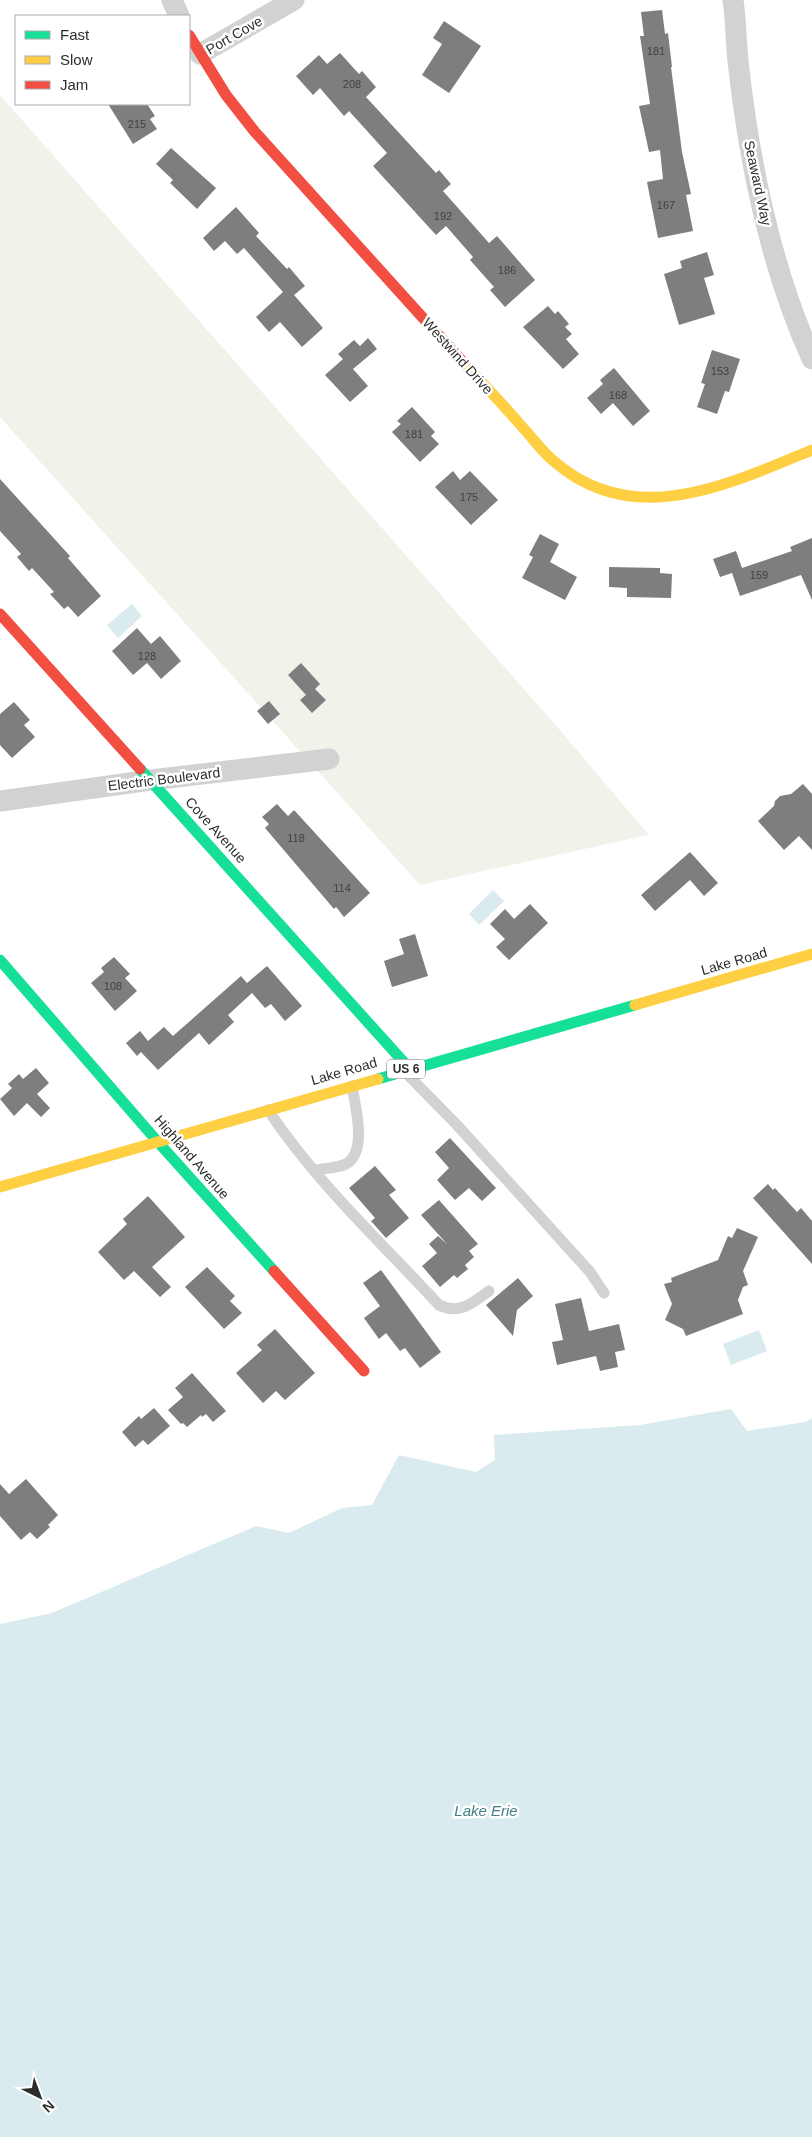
<svg xmlns="http://www.w3.org/2000/svg" width="812" height="2137" font-family="Arial,sans-serif">
<style>
.green{fill:#f1f3eb}
.water{fill:#d9ebee}
.building{fill:#7e7e7e}
.lines{fill:none;stroke-linecap:round;stroke-linejoin:round}
.lane{stroke:#d2d2d2;stroke-width:11}
.street{stroke:#d2d2d2;stroke-width:21}
.fast{stroke:#16e098;stroke-width:11}
.slow{stroke:#ffcf43;stroke-width:11}
.jam{stroke:#f24e42;stroke-width:11}
.labels{text-anchor:middle;dominant-baseline:central;stroke-width:5;stroke-linejoin:round;paint-order:stroke}
.number-label{font-size:11px;fill:#414141}
.shield{fill:#fff;stroke:#6c6c6c;stroke-width:1}
.shield-label{font-size:12px;font-weight:bold;fill:#2d2d2d}
.street-label{font-size:14px;fill:#2d2d2d;stroke:#fff}
.water-label{font-size:15px;font-style:italic;fill:#447e85;stroke:#fff}
</style>
<rect width="100%" height="100%" fill="#fff"/>
<path class="green" d="M0,95l553,627 96,113 -229,50 -420,-468z"/>
<path class="water" d="M132,604l10,12 -24,22 -11,-13z
M493,890l11,11 -25,24 -10,-11z
M759,1330l8,21 -36,14 -8,-21z
M731,1409l16,22 58,-9 7,-4v719h-812v-513l52,-11 204,-87 33,7 53,-25 30,-3 27,-50 77,17 19,-12 -1,-25 146,-10z"/>
<path class="building" d="M662,10l3,24 3,-1 4,34h-1l11,85 9,42 -5,1 7,36 -35,7 -11,-56 16,-3 -3,-29 -11,2 -10,-46 11,-2 -10,-68h4l-3,-24z
M444,21l37,25 -32,47 -27,-18 20,-31 -9,-6z
M340,53l19,21 3,-3 14,16 -10,10 70,76 3,-3 12,14 -8,7 46,52 8,-7 38,44 -30,27 -15,-17 4,-3 -24,-27 3,-3 -27,-31 -10,9 -63,-69 14,-13 -38,-42 -5,5 -24,-28 -7,7 -17,-19 23,-21 8,9z
M108,104h39l8,12 -5,3 7,10 -24,15z
M171,148l45,40 -19,21 -27,-26 3,-3 -17,-16z
M236,207l23,26 -3,3 31,33 2,-2 16,19 -11,9 29,33 -21,19 -22,-25 -11,10 -13,-15 27,-25 -39,-44 -7,6 -12,-13 -11,10 -11,-13z
M707,252l7,23 -10,3 11,36 -36,11 -15,-51 18,-6 -2,-7z
M548,306l7,8 3,-3 11,13 -4,3 7,7 -6,5 13,15 -16,15 -40,-42z
M368,338l9,11 -24,20 15,17 -18,16 -25,-27 18,-16 -5,-5 16,-14 6,6z
M712,350l28,9 -11,33 -4,-1 -8,23 -20,-7 8,-23 -4,-1z
M614,368l36,43 -17,15 -20,-23 -12,11 -14,-16 16,-14 -3,-4z
M412,407l23,25 -4,4 8,8 -19,18 -28,-30 9,-8 -4,-3z
M453,471l7,9 10,-9 28,29 -27,25 -36,-38z
M0,479l70,77 -2,2 33,38 -23,21 -10,-11 -4,3 -14,-15 4,-2 -22,-24 -3,3 -12,-14 4,-3 -21,-23z
M540,534l19,10 -9,18 27,15 -12,23 -43,-22 11,-21 -4,-2z
M812,538v62l-11,-25 -61,21 -8,-23 -12,4 -7,-18 23,-8 6,17 50,-17 -2,-4z
M609,567l51,1v5l12,1 -1,24 -44,-1v-9l-18,-1z
M137,628l14,16 9,-8 21,25 -20,18 -14,-16 -14,12 -21,-24z
M301,663l19,21 -5,5 11,11 -14,13 -12,-13 6,-5 -18,-20z
M269,701l11,13 -12,10 -11,-13z
M14,702l16,18 -6,5 11,12 -23,21 -12,-13v-31z
M803,784l9,10v56l-13,-14 -15,14 -26,-29 16,-15 1,-5 5,-5 11,-2z
M277,804l11,12 6,-6 76,83 -26,24 -8,-10 -2,2 -69,-81 4,-4 -7,-7z
M690,852l28,31 -14,13 -14,-16 -35,31 -14,-16z
M530,904l18,19 -39,37 -13,-13 9,-8 -15,-15 15,-15 9,10z
M415,934l13,42 -36,11 -8,-26 20,-7 -5,-15z
M114,957l16,17 -5,4 12,13 -22,20 -24,-28 13,-11 -3,-4z
M267,966l35,40 -17,15 -14,-17 -6,4 -13,-15 -24,22 6,7 -25,23 -10,-12 -41,37 -17,-18 -4,4 -11,-13 14,-12 8,10 16,-14 9,9 68,-60 6,7z
M36,1068l13,15 -12,11 13,14 -9,9 -14,-14 -13,13 -14,-17 12,-11 -4,-4 11,-10 4,5z
M450,1138l46,50 -14,13 -13,-13 -14,12 -18,-20 12,-12 -14,-16z
M375,1166l21,24 -7,5 20,23 -23,20 -15,-17 4,-3 -26,-30z
M768,1184l5,6 2,-2 22,24 4,-4 11,13v43l-59,-66z
M148,1196l37,41 -33,30 19,20 -11,10 -26,-26 -10,9 -26,-28 29,-28 -4,-5z
M439,1200l39,44 -9,7 5,6 -9,8 3,4 -11,9 -3,-3 -14,12 -18,-21 15,-13 -8,-9 9,-8 9,8 -26,-29z
M737,1228l21,9 -15,34 5,14 -5,2 -5,13 5,14 -57,22 -3,-7 -18,-9 7,-16 -8,-20 8,-2 -1,-4 47,-18 10,-24 4,2z
M207,1267l28,29 -5,5 12,12 -18,16 -39,-42z
M381,1270l60,82 -21,16 -15,-20 -5,3 -14,-18 -7,6 -15,-21 16,-12 -17,-23z
M518,1278l15,18 -16,14 -4,26 -27,-31z
M581,1298l8,33 30,-7 6,26 -10,2 3,15 -18,4 -4,-15 -39,9 -5,-23 11,-2 -8,-36z
M275,1329l40,44 -30,27 -9,-9 -13,12 -27,-30 26,-23 -5,-5z
M192,1373l34,38 -13,11 -7,-8 -4,3 -1,-2 -14,12 -4,-4 -2,1 -13,-14 15,-13 -8,-9z
M154,1408l16,18 -22,19 -5,-5 -8,7 -13,-15 17,-16 2,3z
M26,1479l32,36 -10,10 2,2 -13,12 -7,-7 -9,8 -21,-24v-32l9,10z"/>
<g class="lines">
<path class="lane" d="M405,1072l52,53 133,147 14,21
M268,1110c48,72 113,132 171,195 20,10 34,-2 50,-14
M316,1170c9,-2 22,-2 30,-6 22,-12 9,-59 6,-78"/>
<path class="street" d="M172,0l7,16
M733,0c3,20 3,41 5,61 11,101 32,205 74,298
M200,54l94,-54
M0,801l151,-21 178,-21"/>
<path class="fast" d="M140,769l269,299
M0,960l157,181 117,130
M378,1079l257,-74"/>
<path class="slow" d="M461,360c22,23 43,46 64,70 10,11 19,24 31,33 79,67 173,21 256,-13
M635,1005l177,-51
M0,1187l378,-108"/>
<path class="jam" d="M189,35l37,60 29,37 206,228
M0,614l140,155
M274,1271l90,100"/>
</g>
<g class="labels">
<g class="number-label">
<text x="656" y="51">181</text>
<text x="352" y="84">208</text>
<text x="137" y="124">215</text>
<text x="666" y="205">167</text>
<text x="443" y="216">192</text>
<text x="507" y="270">186</text>
<text x="720" y="371">153</text>
<text x="618" y="395">168</text>
<text x="414" y="434">181</text>
<text x="469" y="497">175</text>
<text x="759" y="575">159</text>
<text x="147" y="656">128</text>
<text x="296" y="838">118</text>
<text x="342" y="888">114</text>
<text x="113" y="986">108</text>
</g>
<rect class="shield" x="387" y="1059.5" width="38" height="19" rx="4"/>
<g class="shield-label">
<text x="406" y="1069">US 6</text>
</g>
<g class="street-label">
<text transform="translate(234 35) rotate(-30)">Port Cove</text>
<text transform="translate(758 183) rotate(78)">Seaward Way</text>
<text transform="translate(458 356) rotate(48)">Westwind Drive</text>
<text transform="translate(164 779) rotate(-7)">Electric Boulevard</text>
<text transform="translate(216 830) rotate(48)">Cove Avenue</text>
<text transform="translate(734 961) rotate(-16)">Lake Road</text>
<text transform="translate(344 1071) rotate(-16)">Lake Road</text>
<text transform="translate(192 1157) rotate(49)">Highland Avenue</text>
</g>
<g class="water-label">
<text x="486" y="1810">Lake Erie</text>
</g>
</g>
<rect x="15" y="15" width="175" height="90" fill="#ffffff" stroke="#ababab"/>
<rect x="25" y="31" width="25" height="8" fill="#16e098" stroke="#ababab"/>
<text x="60" y="40" font-size="15" fill="#2d2d2d">Fast</text>
<rect x="25" y="56" width="25" height="8" fill="#ffcf43" stroke="#ababab"/>
<text x="60" y="65" font-size="15" fill="#2d2d2d">Slow</text>
<rect x="25" y="81" width="25" height="8" fill="#f24e42" stroke="#ababab"/>
<text x="60" y="90" font-size="15" fill="#2d2d2d">Jam</text>
<g transform="translate(40 2097) rotate(138)" stroke="#ffffff" stroke-width="4" paint-order="stroke">
<path d="M0-4L9 19L0 12L-9 19Z" fill="#2d2d2d"/>
<text y="-8" font-size="14" font-weight="bold" text-anchor="middle" fill="#2d2d2d">N</text>
</g>
</svg>
